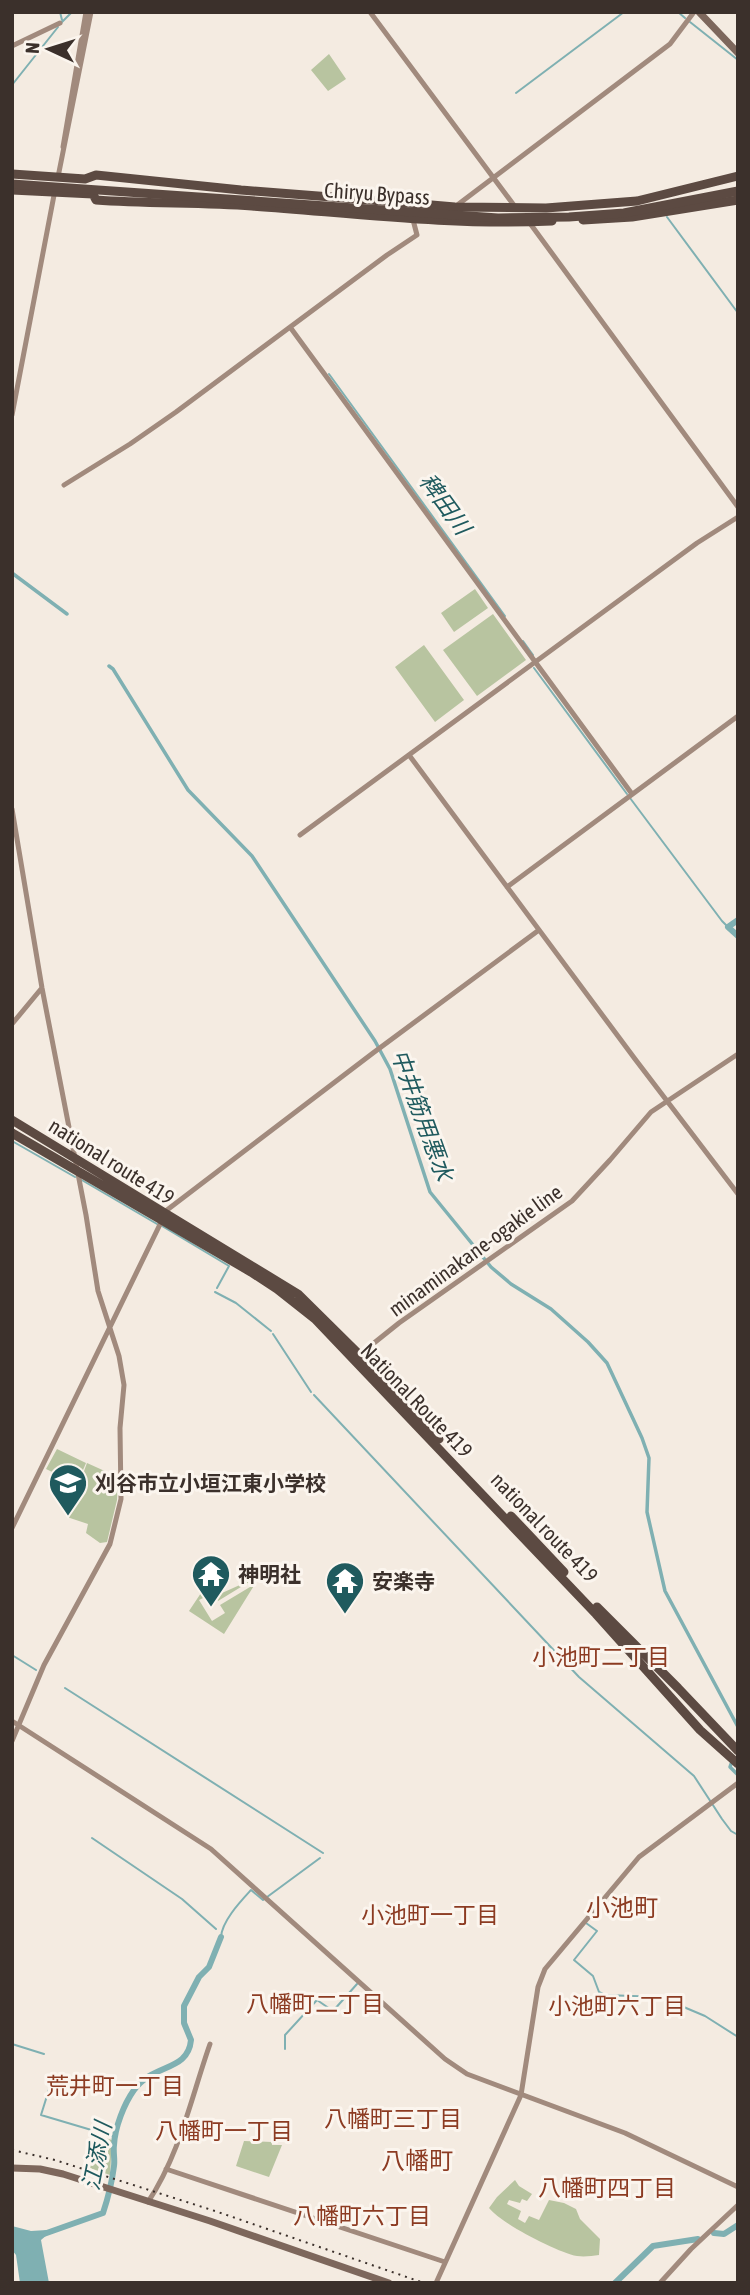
<svg xmlns="http://www.w3.org/2000/svg" width="750" height="2295" font-family="'Asap Condensed','Noto Sans JP',sans-serif">
<style>
.green{fill:#b8c4a0}
.water{fill:#7fb0b2}
.lines{fill:none;stroke-linecap:round;stroke-linejoin:round}
.stream{stroke:#7fb0b2;stroke-width:2}
.canal{stroke:#7fb0b2;stroke-width:3.5}
.river{stroke:#7fb0b2;stroke-width:6}
.secondary{stroke:#a18a7d;stroke-width:5}
.primary{stroke:#7d675c;stroke-width:7}
.highway{stroke:#5c4a42;stroke-width:9}
.rail{stroke:#3b302b;stroke-width:2;stroke-dasharray:2 5;stroke-linecap:butt}
.highway-bridge{stroke:#5c4a42;stroke-width:9}
.labels{text-anchor:middle;dominant-baseline:central;stroke-width:6;stroke-linejoin:round;paint-order:stroke}
.street-label{font-size:21px;fill:#3b302b;stroke:#fbf5ee}
.poi-label{font-size:21px;font-weight:bold;fill:#3b302b;stroke:#fbf5ee;text-anchor:start}
.water-label{font-size:23px;font-style:italic;fill:#1f5a5e;stroke:#fbf5ee}
.neighbourhood-label{font-size:23px;fill:#8c3b22;stroke:#fbf5ee}
.quarter-label{font-size:24px;fill:#8c3b22;stroke:#fbf5ee}
</style>
<rect width="100%" height="100%" fill="#f4ebe1"/>
<path class="green" d="M329,54l17,25 -18,12 -17,-21z
M475,589l13,19 -34,24 -13,-19z
M493,614l33,46 -49,36 -34,-46z
M424,645l40,55 -29,22 -40,-55z
M57,1449l29,14 -9,21 -31,-15z
M87,1463l31,14 -1,23 -10,42 -7,1 -14,-10 2,-9 -21,-7z
M248,1575l6,4 -36,22 -5,-8 -14,7 13,21 13,-8 -5,-8 35,-21 -31,50 -35,-23 12,-18 13,-6 8,6 20,-9z
M97,2136l15,4 -2,35 -23,-8z
M244,2141l28,1v3h10l-13,32 -33,-11z
M515,2180l4,6 13,8 -5,7 -5,-2 -2,4 -11,-3 -2,4 14,7 -3,8 7,4 4,-7 10,4 10,-20 15,3 12,6 4,10 20,20 -1,16c-7,1 -15,2 -22,1 -20,-4 -75,-32 -88,-48l8,-11z"/>
<path class="water" d="M12,2226l19,5 16,-1 1,4 -7,6 8,43h-29l-4,-28 -4,-5z"/>
<g class="lines">
<path class="stream" d="M60,12l2,8
M678,12l7,6
M690,22l48,38
M61,23l11,-11
M12,85l46,-58
M516,93l108,-81
M667,217l71,96
M329,374l176,242
M523,641l10,14
M534,668l93,126
M630,798l92,123 6,6
M12,1141l63,36
M80,1179l77,45
M162,1226l67,40 -12,22
M215,1292l21,11 35,28
M273,1334l38,58
M314,1395l265,282 115,99 28,43 9,12 7,4
M12,1655l24,15
M65,1688l258,165
M92,1838l90,61 34,30
M586,1923l11,8 -23,29 19,16 6,16 6,3 55,2 45,19 33,21
M221,1937c1,-16 19,-35 30,-47l12,10 57,-42
M12,2044l32,10
M285,2049v-14l32,-35 16,11 24,-27
M51,2083l-10,32 74,22"/>
<path class="canal" d="M12,573l55,41
M109,666l4,3 75,121 64,66 123,185 15,28 40,123 61,75 20,17 40,25 37,33 19,21 35,75 7,20 -2,54 18,79 73,136
M731,1764l-1,3 8,8"/>
<path class="river" d="M738,920l-10,7 10,9
M714,2233l10,1 14,-9
M41,2235l62,-22c5,-15 9,-31 11,-47 1,-7 -1,-14 0,-21 1,-18 10,-41 20,-55 19,-27 54,-18 57,-50l-7,-17v-17l15,-29 10,-10 12,-30
M615,2283l38,-37 45,-7"/>
<path class="secondary" d="M370,12l146,196
M12,46l48,-23
M63,147l23,-135
M58,177l33,-165
M456,206l214,-162 24,-32
M529,222l209,285
M290,327l342,467
M12,415l43,-225
M64,485l66,-41 46,-32 211,-157 30,-20 -5,-19
M409,755l226,304 103,135
M12,809l30,179 44,227 12,76 21,65 5,29 -4,43 1,71 -11,45 -66,121 -32,76
M300,835l397,-292 41,-26
M507,887l231,-171
M12,1024l29,-35
M359,1355l40,-32 173,-122 38,-41 41,-48 87,-58
M12,1528l155,-318 206,-157 166,-123
M12,1721l199,128 234,210 22,15 158,59 113,54
M166,2169l279,93
M148,2202c32,-48 43,-104 62,-158
M436,2283l85,-188 17,-108 7,-18 94,-112 99,-74
M660,2283l31,-34 47,-44"/>
<path class="primary" d="M699,12l39,41
M12,2168l28,1 23,5 147,47 179,62"/>
<path class="highway" d="M12,174l73,5 11,-4 145,15 167,13 47,4 91,1 91,-7 101,-25
M12,190l81,4 3,6c52,4 104,2 156,6 99,7 200,20 300,15
M583,220l49,-3 106,-17
M12,1120l286,174 88,87 53,58
M12,1133l239,139 26,17 38,30 281,295 104,116 38,34
M511,1516l53,56
M597,1607l81,81 60,63"/>
<path class="rail" d="M12,2150l43,10 163,52 206,71"/>
<path class="highway-bridge" d="M12,184l486,34 71,-1 55,-4 114,-22"/>
</g>
<defs>
<g id="school-pin" transform="scale(2.0125)"><path d="M0 17L-7.5 6A9.5 9.5 0 1 1 7.5 6Z" fill="#1f5a5e" stroke="#fbf5ee"/><path d="M0-5L7-2L0 1L-7-2ZM-4 1L0 2.5L4 1V4Q0 6-4 4Z" fill="#fff"/></g>
<g id="temple-pin" transform="scale(2.0125)"><path d="M0 17L-7.5 6A9.5 9.5 0 1 1 7.5 6Z" fill="#1f5a5e" stroke="#fbf5ee"/><path d="M0-6L5-2H3V0L6.5 2.5H4V6H1.5V3h-3V6H-4V2.5H-6.5L-3 0V-2H-5Z" fill="#fff"/></g>
</defs>
<g fill-rule="evenodd">
<use href="#school-pin" x="68" y="1483"/>
<use href="#temple-pin" x="211" y="1574"/>
<use href="#temple-pin" x="345" y="1581"/>
</g>
<g class="labels">
<g class="street-label">
<text transform="translate(377 193) rotate(4)">Chiryu Bypass</text>
<text transform="translate(112 1161) rotate(32)">national route 419</text>
<text transform="translate(475 1250) rotate(-36)">minaminakane-ogakie line</text>
<text transform="translate(417 1400) rotate(46)">National Route 419</text>
<text transform="translate(545 1527) rotate(46)">national route 419</text>
</g>
<g class="poi-label">
<text x="95" y="1483">刈谷市立小垣江東小学校</text>
<text x="238" y="1574">神明社</text>
<text x="372" y="1581">安楽寺</text>
</g>
<g class="water-label">
<text transform="translate(445 504) rotate(54)">稗田川</text>
<text transform="translate(422 1115) rotate(70)">中井筋用悪水</text>
<text transform="translate(97 2156) rotate(-79)">江添川</text>
</g>
<g class="neighbourhood-label">
<text x="601" y="1657">小池町二丁目</text>
<text x="430" y="1915">小池町一丁目</text>
<text x="315" y="2004">八幡町二丁目</text>
<text x="617" y="2006">小池町六丁目</text>
<text x="115" y="2086">荒井町一丁目</text>
<text x="393" y="2119">八幡町三丁目</text>
<text x="224" y="2131">八幡町一丁目</text>
<text x="607" y="2188">八幡町四丁目</text>
<text x="362" y="2216">八幡町六丁目</text>
</g>
<g class="quarter-label">
<text x="622" y="1907">小池町</text>
<text x="417" y="2160">八幡町</text>
</g>
</g>
<rect width="750" height="2295" fill="none" stroke="#3b302b" stroke-width="28"/>
<g transform="translate(49 49) rotate(274)" stroke="#fbf5ee" stroke-width="5" paint-order="stroke">
<path d="M0-5L12 26L0 18L-12 26Z" fill="#3b302b"/>
<text y="-10" font-size="19" font-weight="bold" text-anchor="middle" fill="#3b302b">N</text>
</g>
</svg>
